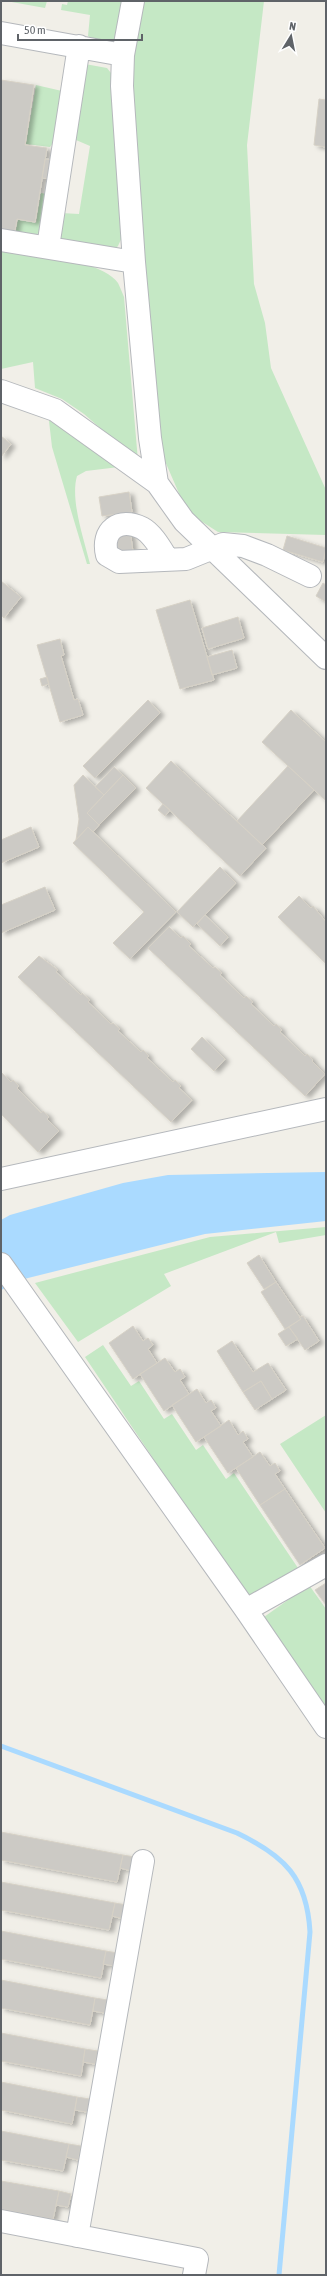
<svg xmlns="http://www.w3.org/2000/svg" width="327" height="2276" font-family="'Asap Condensed',sans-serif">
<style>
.green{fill:#c5e8c5}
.water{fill:#aadaff}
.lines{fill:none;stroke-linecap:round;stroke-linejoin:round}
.stream{stroke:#aadaff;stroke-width:5}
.building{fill:#cccac5;stroke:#d6d1c6;filter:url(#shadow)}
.minor-casing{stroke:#b5b8bc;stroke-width:24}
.minor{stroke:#fff;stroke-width:22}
</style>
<defs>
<filter id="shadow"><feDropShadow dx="4.5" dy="2.5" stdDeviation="2" flood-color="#0004"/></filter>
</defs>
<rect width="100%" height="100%" fill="#f1efe8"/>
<path class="green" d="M6,1h41l-2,7z
M68,1h57l-8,41 -25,-3 -4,-3 2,-21 -29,-5 1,-6 5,1z
M140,1h124l-17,144 7,139 11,39 6,45 55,122v45l-108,-3 -25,-16 -12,-18 -20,-46 -34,-365z
M85,64l22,4 4,5 12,162 -5,11 -4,4 -53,-5 -6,-24 6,-8 18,1 11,-68 -14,-6z
M36,85l26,6 -6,48 -6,8 -24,-3z
M41,193l6,1 -7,38 -4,3h-21l3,-15 18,3z
M1,250c28,4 100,9 117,33 2,4 4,9 6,14l14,164 -54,-47 -22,-15 -27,-11 -2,-26 -32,7z
M52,417l67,50 -33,4 -9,5c-7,24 7,63 13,88h-3l-35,-117 -3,-26z
M326,1227v8l-47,8 -3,-11 -112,42 7,12 -93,56 -43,-59 175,-46z
M103,1345l28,41 8,-5 25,38 8,-5 24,36 7,-5 23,34 8,-6 64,95 -49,33 -164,-244z
M326,1415v98l-46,-69z
M309,1585l17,24v102l-62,-94z"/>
<path class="water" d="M326,1172v49l-121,13 -181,45 -23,11v-70l9,-5 113,-32 45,-8z"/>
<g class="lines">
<path class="stream" d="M1,1746l236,87c48,23 70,45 73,99l-31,343"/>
</g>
<path class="building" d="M1,80l33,5 -9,60 22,3 -12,74 -18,-3 -3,16 -13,-2z
M319,99l7,1v47l-12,-2z
M45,159l9,1 -3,19 -9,-1z
M1,436l10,8 -10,13z
M129,492l3,20 -30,4 -3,-19z
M130,530l3,22 -15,2 -3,-22z
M287,536l39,12 -3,14 -40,-12z
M1,581l20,16 -17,21 -3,-3z
M323,583l3,2v17l-10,-6z
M190,600l24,80 -34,9 -24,-79z
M238,617l6,21 -36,11 -6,-21z
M60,639l4,16 -3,1 13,44 4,-1 5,16 -23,7 -23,-77z
M232,650l5,18 -25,7 -5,-18z
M47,677l2,7 -7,2 -2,-7z
M148,700l12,13 -65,65 -12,-12z
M291,710l35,32v59l-64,-59z
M171,761l95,87 -26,28 -94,-88z
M288,766l26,24 -52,55 -25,-24z
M114,767l9,8 -19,20 -9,-8z
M83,775l21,20 -17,18 12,12 -6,7 -5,-5 -12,13 3,-21 -5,-34z
M123,775l13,13 -37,37 -12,-12z
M163,804l7,6 -5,6 -7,-6z
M31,827l8,20 -38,16v-23z
M88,827l88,85 -46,47 -17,-16 31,-31 -71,-69z
M220,867l16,16 -43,44 -16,-15z
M45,887l10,23 -54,23v-28z
M299,896l12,12 2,-2 13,16v42l-48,-47z
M205,915l23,22 -8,9 -23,-22z
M169,927l12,11 2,-2 8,8 -2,2 24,22 2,-1 7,6 -2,2 24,23 2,-2 7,6 -2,2 23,22 2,-2 6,6 -2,2 25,24 2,-2 6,6 -1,1 13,13 -20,22 -157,-148z
M39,956l19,14 -2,2 25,23 1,-2 8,7 -2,2 23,22 2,-1 7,6 -2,2 23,21 2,-2 6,6 -2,2 26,24 2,-2 6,6 -2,2 13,12 -21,22 -153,-145z
M202,1037l23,22 -11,12 -23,-22z
M1,1072l10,10 2,-2 6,6 -2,2 24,25 2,-2 6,6 -2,2 12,12 -21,21 -37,-38z
M259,1255l17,27 -12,7 -17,-26z
M276,1282l25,37 -16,10 -24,-37z
M303,1316l16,25 -14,9 -16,-23 12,-8 -2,-2z
M133,1326l10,15 5,-3 5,7 -5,4 9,14 -24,16 -24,-36z
M289,1327l9,12 -12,7 -8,-12z
M232,1341l21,31 15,-9 18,27 -14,9 -11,-18 -18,11 -26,-41z
M165,1358l10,14 5,-3 5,8 -5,3 9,14 -25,17 -24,-37z
M261,1381l11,18 -17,11 -12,-18z
M197,1389l9,14 5,-3 5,8 -5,3 10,15 -25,16 -24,-37z
M229,1420l9,15 5,-4 5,8 -5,3 10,15 -25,16 -24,-36z
M260,1452l10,14 5,-3 5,8 -5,3 10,15 -25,16 -24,-37z
M285,1489l40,59 -25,17 -40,-60z
M326,1583v22l-11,-15z
M1,1832l122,23 -6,27 -116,-22z
M123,1855l12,2 -3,14 -12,-3z
M1,1882l114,21 -6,27 -108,-20z
M115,1903l12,2 -3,14 -12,-3z
M1,1931l105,20 -5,27 -100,-19z
M106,1951l12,2 -3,13 -12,-2z
M1,1980l94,18 -5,27 -89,-17z
M95,1998l13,2 -3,13 -12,-2z
M1,2033l84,16 -4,27 -80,-15z
M85,2049l13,2 -3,13 -12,-2z
M1,2082l76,15 -5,27 -71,-14z
M77,2097l13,2 -3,13 -12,-2z
M1,2131l68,13 -6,27 -62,-11z
M69,2144l12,2 -3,14 -12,-3z
M1,2181l58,10 -6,28 -52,-10z
M59,2191l12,3 -3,13 -12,-2z"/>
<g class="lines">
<g class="minor-casing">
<path id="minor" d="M133,1l-10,54 -1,31 12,176 16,176 7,45 27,38 142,137
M1,33l122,22
M1,240l133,22
M48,247l31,-201
M1,391l54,19 102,73
M168,560c-7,-11 -15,-26 -26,-32 -23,-11 -41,2 -35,27l12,7 67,-3 37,-15 20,2 24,9 43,21
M1,1179l325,-70
M1,1264l245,346 80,117
M246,1610l80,-45
M1,2221l196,38 -3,16
M77,2236l66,-375"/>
</g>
<use href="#minor" class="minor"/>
</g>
<rect width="327" height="2276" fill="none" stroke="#5f6368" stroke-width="4"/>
<g transform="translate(291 36) rotate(10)" stroke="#ffffff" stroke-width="3" paint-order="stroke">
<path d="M0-3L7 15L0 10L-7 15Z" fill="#5f6368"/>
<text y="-6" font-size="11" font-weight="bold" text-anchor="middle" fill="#5f6368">N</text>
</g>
<path d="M18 34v6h124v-6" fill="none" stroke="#5f6368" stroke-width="2"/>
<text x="24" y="34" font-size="12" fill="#5f6368" stroke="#ffffff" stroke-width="3" paint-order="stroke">50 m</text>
</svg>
